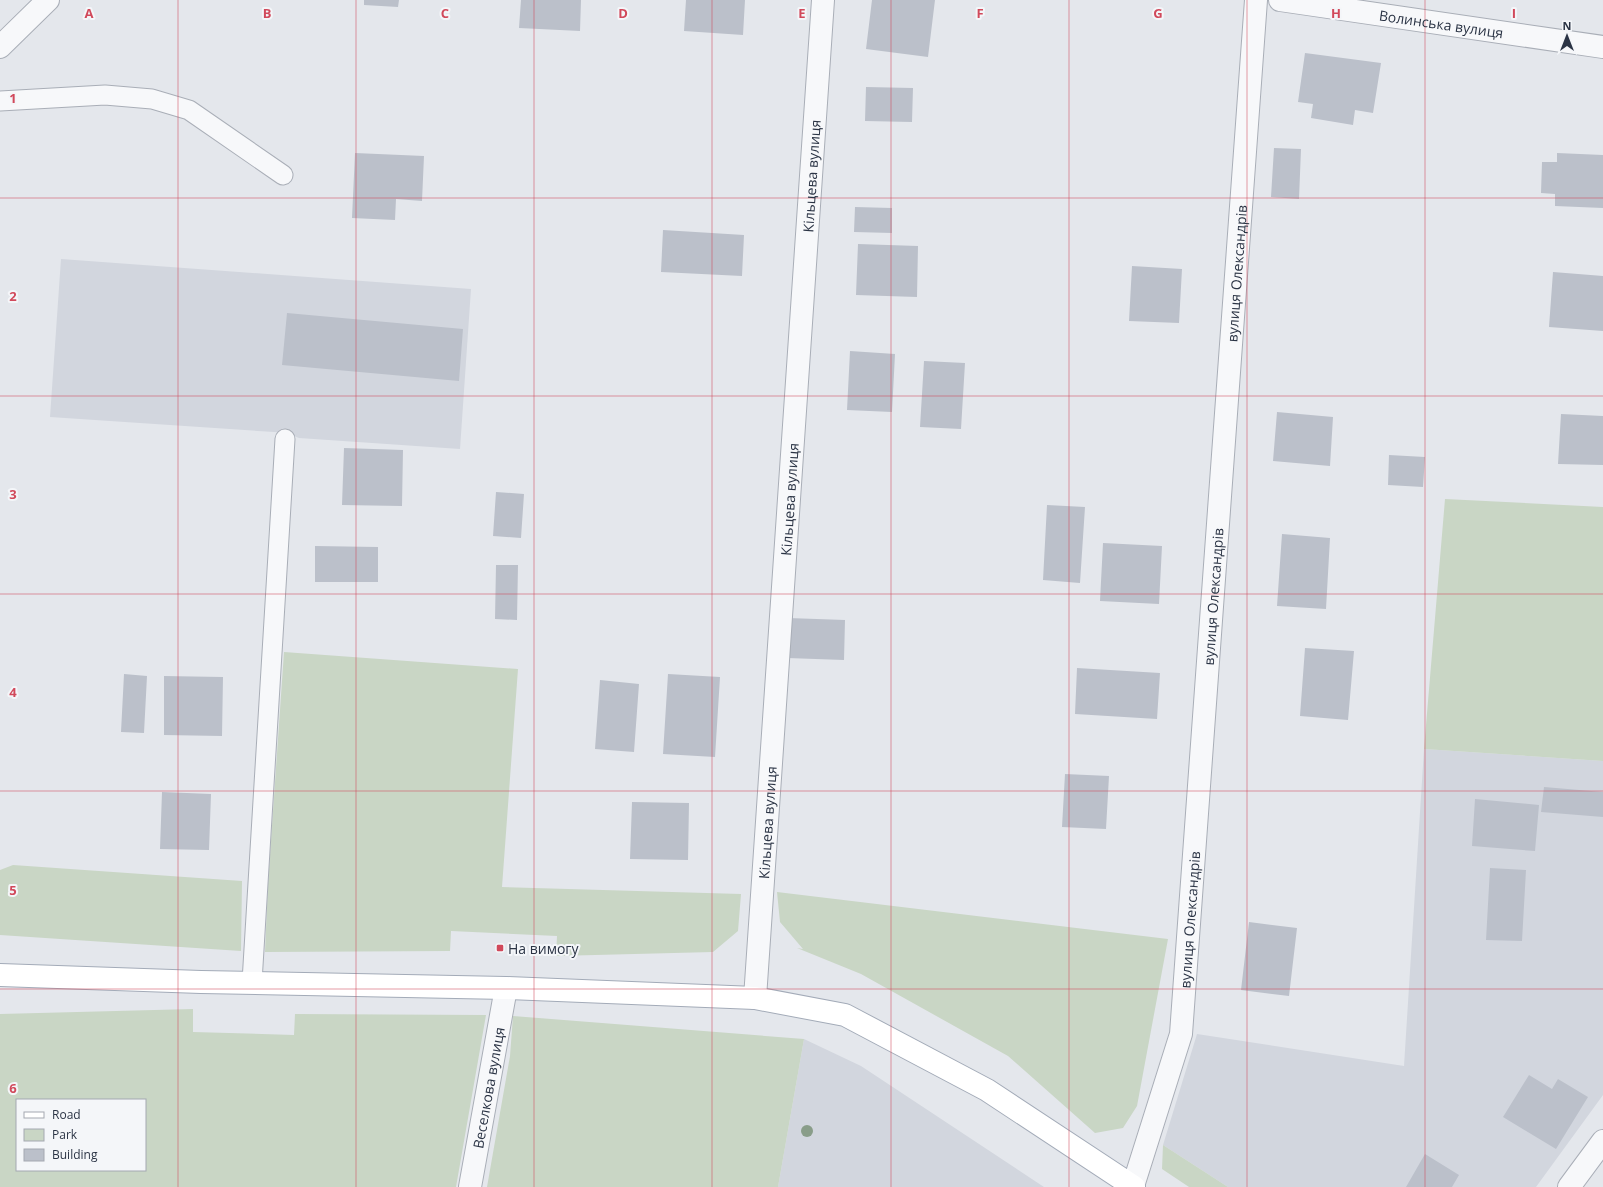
<svg xmlns="http://www.w3.org/2000/svg" width="1603" height="1187" font-family="'Open Sans',sans-serif">
<style>
.built{fill:#d2d6de}
.green{fill:#c9d6c5;fill-rule:evenodd}
.building{fill:#bbc0ca}
.lines{fill:none;stroke-linecap:round;stroke-linejoin:round}
.lane-casing{stroke:#a9aeb7;stroke-width:21}
.street-casing{stroke:#a9aeb7;stroke-width:24}
.primary-casing{stroke:#a3abb8;stroke-width:24}
.lane{stroke:#f7f8fa;stroke-width:19}
.street{stroke:#f7f8fa;stroke-width:22}
.primary{stroke:#fff;stroke-width:22}
.tree{fill:#899d89}
.grid{fill:none;stroke:#d1495b;stroke-width:1;stroke-opacity:0.55}
.poi-dot{fill:#d1495b;stroke:#f4f6f9;stroke-width:1.5}
.labels{text-anchor:middle;dominant-baseline:central;stroke-width:4;stroke-linejoin:round;paint-order:stroke}
.street-label{font-size:14px;fill:#2b3445;stroke:#f4f6f9}
.poi-label{font-size:14px;fill:#2b3445;stroke:#f4f6f9;text-anchor:start}
.grid-label{font-size:13px;text-anchor:middle;font-weight:bold;fill:#d1495b;stroke:#f4f6f9;stroke-width:4;stroke-linejoin:round;paint-order:stroke}
</style>
<rect width="100%" height="100%" fill="#e4e7ec"/>
<path class="built" d="M61,259l410,30 -11,160 -161,-11 -13,-5 -12,-1 -224,-15z
M1424,749l179,12v334l-67,92h-308l-65,-42 34,-111 207,32z
M804,1039l57,27 183,121h-266z"/>
<path class="green" d="M1445,499l158,8v254l-179,-12z
M284,652l234,17 -16,218 239,7 -3,37 -25,21 -157,4 1,-20 -106,-5 -1,20 -185,1 3,-68z
M13,865l229,16 -1,70 -241,-16v-65z
M777,892l391,47 -31,167 -14,22 -28,5 -87,-77 -147,-82 -64,-26 6,1 -23,-27z
M193,1009v23l101,3 1,-21 191,1 -30,172h-456v-173zM17,1100h128v70h-128z
M513,1016l291,23 -26,148h-291l23,-131z
M1163,1145l65,42h-39l-27,-18z"/>
<path class="building" d="M364,0h35l-1,7 -34,-2z
M521,0h60l-1,31 -61,-3z
M686,0h59l-2,35 -59,-4z
M872,0h63l-7,57 -62,-8z
M1305,53l76,10 -8,50 -18,-3 -2,15 -42,-7 2,-14 -15,-2z
M866,87l47,1 -1,34 -47,-1z
M1274,148l27,1 -2,50 -28,-2z
M355,153l69,3 -2,45 -26,-2 -1,21 -43,-2z
M1557,153l46,2v53l-48,-2v-12l-14,-1 1,-31h15z
M855,207l37,1v25l-38,-1z
M663,230l81,5 -2,41 -81,-4z
M858,244l60,2 -1,51 -61,-2z
M1132,266l50,3 -3,54 -50,-2z
M1553,272l50,4v55l-54,-4z
M287,313l176,16 -4,52 -177,-16z
M850,351l45,3 -3,58 -45,-2z
M924,361l41,2 -4,66 -41,-2z
M1277,412l56,5 -3,49 -57,-5z
M1561,414l42,2v49l-45,-1z
M344,448l59,2 -1,56 -60,-1z
M1389,455l36,2 -2,30 -35,-2z
M496,492l28,2 -3,44 -28,-2z
M1047,505l38,2 -5,76 -37,-3z
M1282,534l48,4 -4,71 -49,-3z
M1103,543l59,3 -3,58 -59,-3z
M315,546l63,1v35h-63z
M496,565h22l-1,55 -22,-1z
M788,618l57,2 -1,40 -57,-2z
M1305,648l49,3 -6,69 -48,-4z
M1077,668l83,5 -3,46 -82,-5z
M124,674l23,2 -3,57 -23,-1z
M668,674l52,3 -5,80 -52,-3z
M164,676l59,1 -1,59 -58,-1z
M600,680l39,4 -5,68 -39,-3z
M1065,774l44,2 -3,53 -44,-2z
M1544,787l59,5v25l-62,-5z
M162,792l49,2 -2,56 -49,-1z
M1475,799l64,6 -4,46 -63,-5z
M632,802l57,1 -1,57 -58,-1z
M1490,868l36,2 -4,71 -36,-1z
M1249,922l48,6 -8,68 -48,-6z
M1529,1075l23,14 6,-10 30,18 -32,52 -53,-32z
M1425,1154l34,21 -7,12h-46z"/>
<g class="lines">
<g class="lane-casing">
<path id="lane" d="M0,101l105,-6 47,4 37,11 94,65
M252,982l33,-543"/>
</g>
<g class="street-casing">
<g id="street">
<path id="s1" d="M1280,0l323,47"/>
<path d="M0,47l48,-47"/>
<path id="s2" d="M755,998l68,-998"/>
<path id="s3" d="M1133,1186l48,-152 75,-1034"/>
<path id="s4" d="M470,1187l36,-199"/>
<path d="M1569,1187l34,-46"/>
</g>
</g>
<g class="primary-casing">
<path id="primary" d="M0,975l201,7 305,6 249,10 90,17 142,75 147,97"/>
</g>
<use href="#lane" class="lane"/>
<use href="#street" class="street"/>
<use href="#primary" class="primary"/>
</g>
<circle class="tree" cx="807" cy="1131" r="6"/>
<path class="grid" d="M178,0v1187M356,0v1187M534,0v1187M712,0v1187M891,0v1187M1069,0v1187M1247,0v1187M1425,0v1187M0,198h1603M0,396h1603M0,594h1603M0,791h1603M0,989h1603"/>
<rect class="poi-dot" x="496" y="944" width="8" height="8" rx="2"/>
<g class="labels">
<g class="street-label">
<text stroke="none"><textPath href="#s1" startOffset="163">Волинська вулиця</textPath></text>
<text stroke="none"><textPath href="#s2" startOffset="824">Кільцева вулиця</textPath></text>
<text stroke="none"><textPath href="#s3" startOffset="922">вулиця Олександрів</textPath></text>
<text stroke="none"><textPath href="#s2" startOffset="500">Кільцева вулиця</textPath></text>
<text stroke="none"><textPath href="#s3" startOffset="598">вулиця Олександрів</textPath></text>
<text stroke="none"><textPath href="#s2" startOffset="176">Кільцева вулиця</textPath></text>
<text stroke="none"><textPath href="#s3" startOffset="274">вулиця Олександрів</textPath></text>
<text stroke="none"><textPath href="#s4" startOffset="101">Веселкова вулиця</textPath></text>
</g>
<g class="poi-label">
<text x="508" y="948">На вимогу</text>
</g>
</g>
<g class="grid-label">
<text x="89" y="18">A</text>
<text x="267" y="18">B</text>
<text x="445" y="18">C</text>
<text x="623" y="18">D</text>
<text x="802" y="18">E</text>
<text x="980" y="18">F</text>
<text x="1158" y="18">G</text>
<text x="1336" y="18">H</text>
<text x="1514" y="18">I</text>
<text x="13" y="103">1</text>
<text x="13" y="301">2</text>
<text x="13" y="499">3</text>
<text x="13" y="697">4</text>
<text x="13" y="895">5</text>
<text x="13" y="1093">6</text>
</g>
<rect x="16" y="1099" width="130" height="72" fill="#f4f6f9" stroke="#a4a8b1"/>
<rect x="24" y="1112" width="20" height="6" fill="#ffffff" stroke="#a4a8b1"/>
<text x="52" y="1119" font-size="12" fill="#2b3445">Road</text>
<rect x="24" y="1129" width="20" height="12" fill="#c9d6c5" stroke="#a4a8b1"/>
<text x="52" y="1139" font-size="12" fill="#2b3445">Park</text>
<rect x="24" y="1149" width="20" height="12" fill="#bbc0ca" stroke="#a4a8b1"/>
<text x="52" y="1159" font-size="12" fill="#2b3445">Building</text>
<g transform="translate(1567 36)" stroke="#f4f6f9" stroke-width="3" paint-order="stroke">
<path d="M0-3L7 15L0 10L-7 15Z" fill="#2b3445"/>
<text y="-6" font-size="11" font-weight="bold" text-anchor="middle" fill="#2b3445">N</text>
</g>
</svg>
